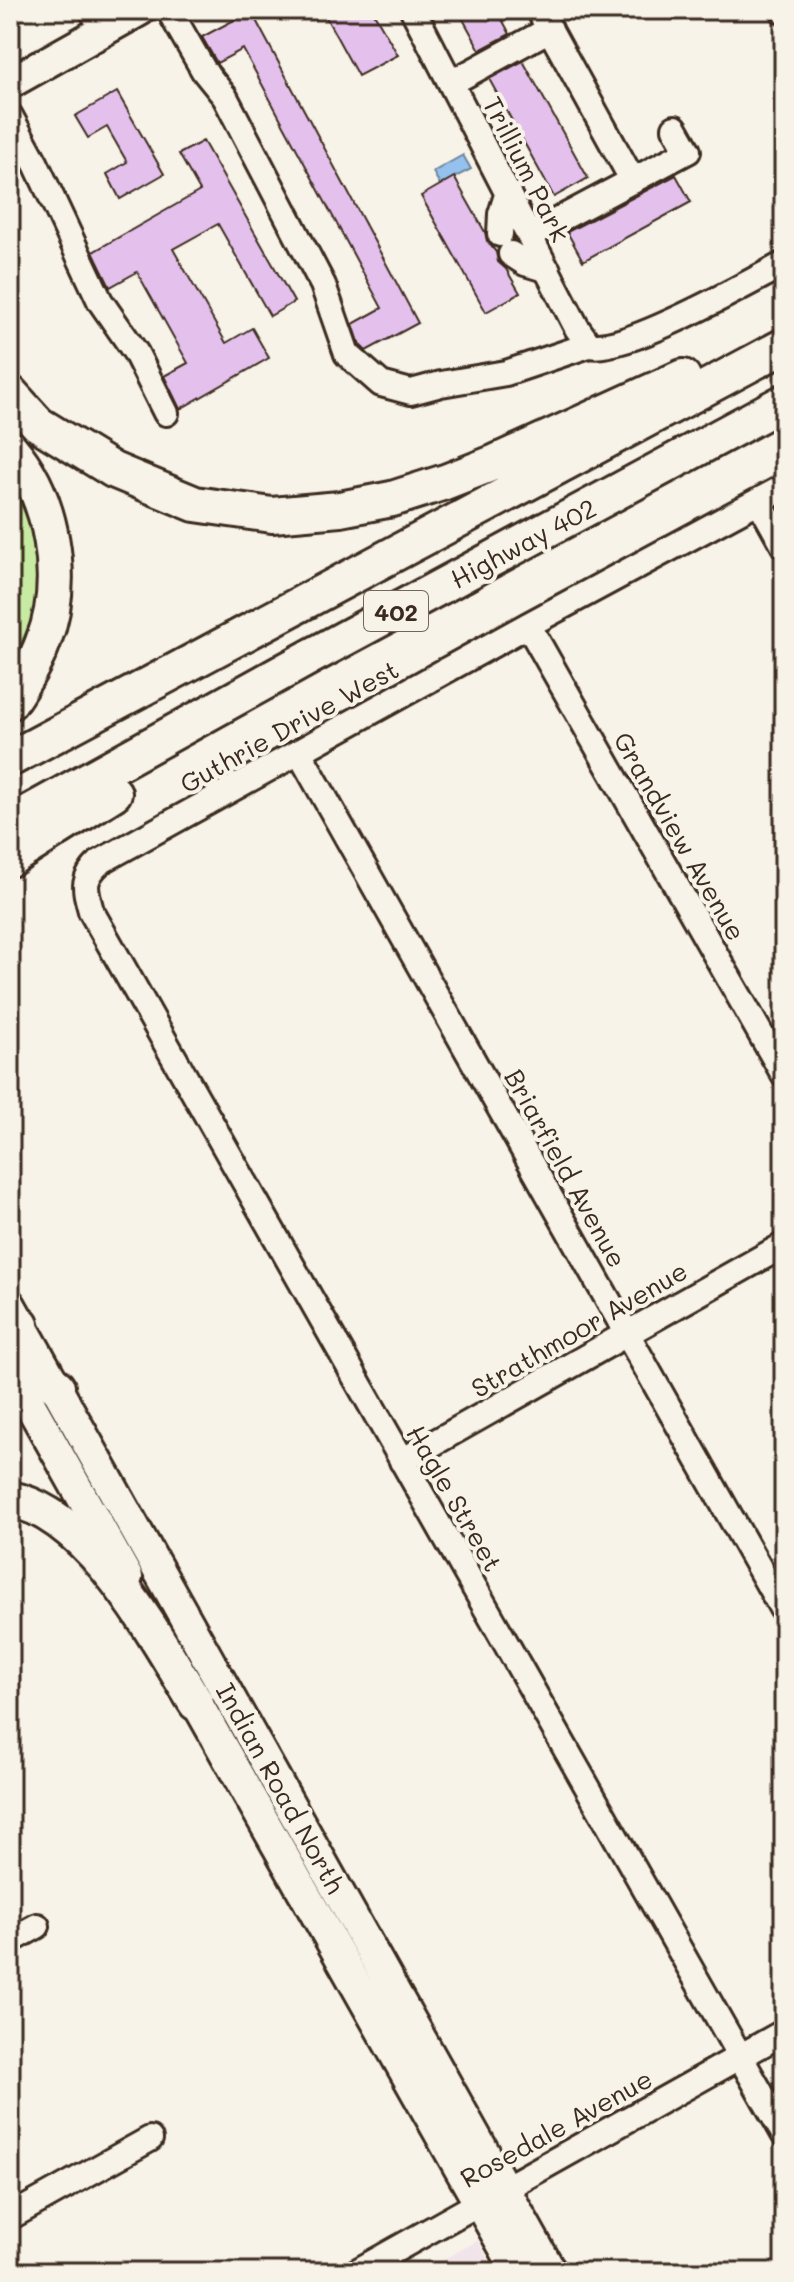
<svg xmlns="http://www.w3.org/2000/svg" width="794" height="2282" font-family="Mali,sans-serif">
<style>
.built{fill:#f1e4ea}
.green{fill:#c8eba4;stroke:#828a61;stroke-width:2}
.water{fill:#94c1ee;stroke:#70859b;stroke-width:2}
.building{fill:#e4c1ed;stroke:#3b2a1e;stroke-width:2}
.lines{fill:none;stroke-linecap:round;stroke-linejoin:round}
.minor-casing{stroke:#3b2a1e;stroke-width:30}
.major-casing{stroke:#3b2a1e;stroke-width:36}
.highway-casing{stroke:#3b2a1e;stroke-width:40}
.minor{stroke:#f7f3e8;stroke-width:24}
.major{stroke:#f7f3e8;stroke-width:30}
.highway{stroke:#f7f3e8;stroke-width:34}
.labels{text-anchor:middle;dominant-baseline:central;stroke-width:8;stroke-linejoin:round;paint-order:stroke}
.shield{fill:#f7f3e8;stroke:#73665b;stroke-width:2}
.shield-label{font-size:24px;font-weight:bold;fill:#3b2a1e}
.street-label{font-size:26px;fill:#3b2a1e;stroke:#f7f3e8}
</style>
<rect width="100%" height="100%" fill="#f7f3e8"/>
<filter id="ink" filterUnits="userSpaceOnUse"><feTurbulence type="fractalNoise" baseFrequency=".0125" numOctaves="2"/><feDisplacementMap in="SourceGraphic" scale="16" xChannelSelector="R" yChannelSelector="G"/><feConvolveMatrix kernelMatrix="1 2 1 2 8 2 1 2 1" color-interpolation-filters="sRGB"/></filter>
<g filter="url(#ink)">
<path class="built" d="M478,2241l17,31h-73l55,-31z"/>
<path class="green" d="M10,485l6,8 28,63 -9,57 -14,30 -11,16z"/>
<path class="water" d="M463,155l8,14 -31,16 -7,-13z"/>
<path class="building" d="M322,10h50l26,45 -40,21z
M458,10h39l13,24 -30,16z
M251,11l167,312 -52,28 -6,-6 -7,-21 29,-16 -139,-259 -26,14 -15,-26z
M523,61l65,117 -34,19 -65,-118z
M117,92l47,82 -44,25 -13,-25 20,-12 -20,-35 -19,11 -13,-22z
M203,141l91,161 -24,14 -52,-92 -45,25 53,94 26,-15 17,30 -89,51 -16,-33 24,-13 -51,-91 -27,15 -17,-35 107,-61 -21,-37z
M676,175l15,27 -108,59 -16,-29z
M454,177l31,55 2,9 9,11 2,10 8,7 14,24 -34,19 -65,-116z"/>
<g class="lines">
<g class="minor-casing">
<path id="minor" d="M92,10l11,20
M169,10l35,61 21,26 98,188 24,69 34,30 30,8 30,-8 65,-11 83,-28
M413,10l164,318 12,17c35,9 159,-62 195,-81
M539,10l94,171
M783,10l1,2
M451,83l99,-54
M10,116l26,48 64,137 36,52 30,60
M500,234l1,-20 7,-22
M530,235l158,-84 -13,-23
M511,254l14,9 23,7
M784,487l-256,138 -428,237c-19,18 -15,26 -9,49l693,1223
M759,501l25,45
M528,625l256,450
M299,752l485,860
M402,1461l382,-216
M10,1941l27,-15
M10,2217l140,-78
M356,2272l428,-240"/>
</g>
<g class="major-casing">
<path id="major" d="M10,83l130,-73
M10,1305l541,967
M10,1369l117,208
M185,1682l333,590"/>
</g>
<g class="highway-casing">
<path id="highway" d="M10,393l28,31 75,46 82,34 77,11 68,-6 52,-10 53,-17 51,-20 187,-85
M10,448c43,50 57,133 33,194 -8,22 -20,41 -33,60
M10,759l774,-413
M10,823l300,-166 474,-255
M10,859l104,-66
M10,1358l20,7 27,22
M10,1385l8,-14 3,-47
M10,1499c82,16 145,138 186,204"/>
</g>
<use href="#minor" class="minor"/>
<use href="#major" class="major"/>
<use href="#highway" class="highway"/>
</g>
</g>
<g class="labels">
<rect class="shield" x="364" y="591" width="64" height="40" rx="6"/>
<g class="shield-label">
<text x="396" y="611">402</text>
</g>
<g class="street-label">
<text transform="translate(527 169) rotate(63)">Trillium Park</text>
<text transform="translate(523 543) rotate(-28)">Highway 402</text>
<text transform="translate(289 726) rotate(-29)">Guthrie Drive West</text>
<text transform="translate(680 836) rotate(60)">Grandview Avenue</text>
<text transform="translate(566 1168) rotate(61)">Briarfield Avenue</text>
<text transform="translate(579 1329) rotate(-30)">Strathmoor Avenue</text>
<text transform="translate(455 1498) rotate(60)">Hagle Street</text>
<text transform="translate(281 1788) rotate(61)">Indian Road North</text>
<text transform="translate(556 2128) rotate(-29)">Rosedale Avenue</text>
</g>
</g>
<rect width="794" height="2282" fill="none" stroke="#f7f3e8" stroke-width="40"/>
<rect x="20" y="20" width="754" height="2242" fill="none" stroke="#3b2a1e" stroke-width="3" filter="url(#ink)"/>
</svg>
